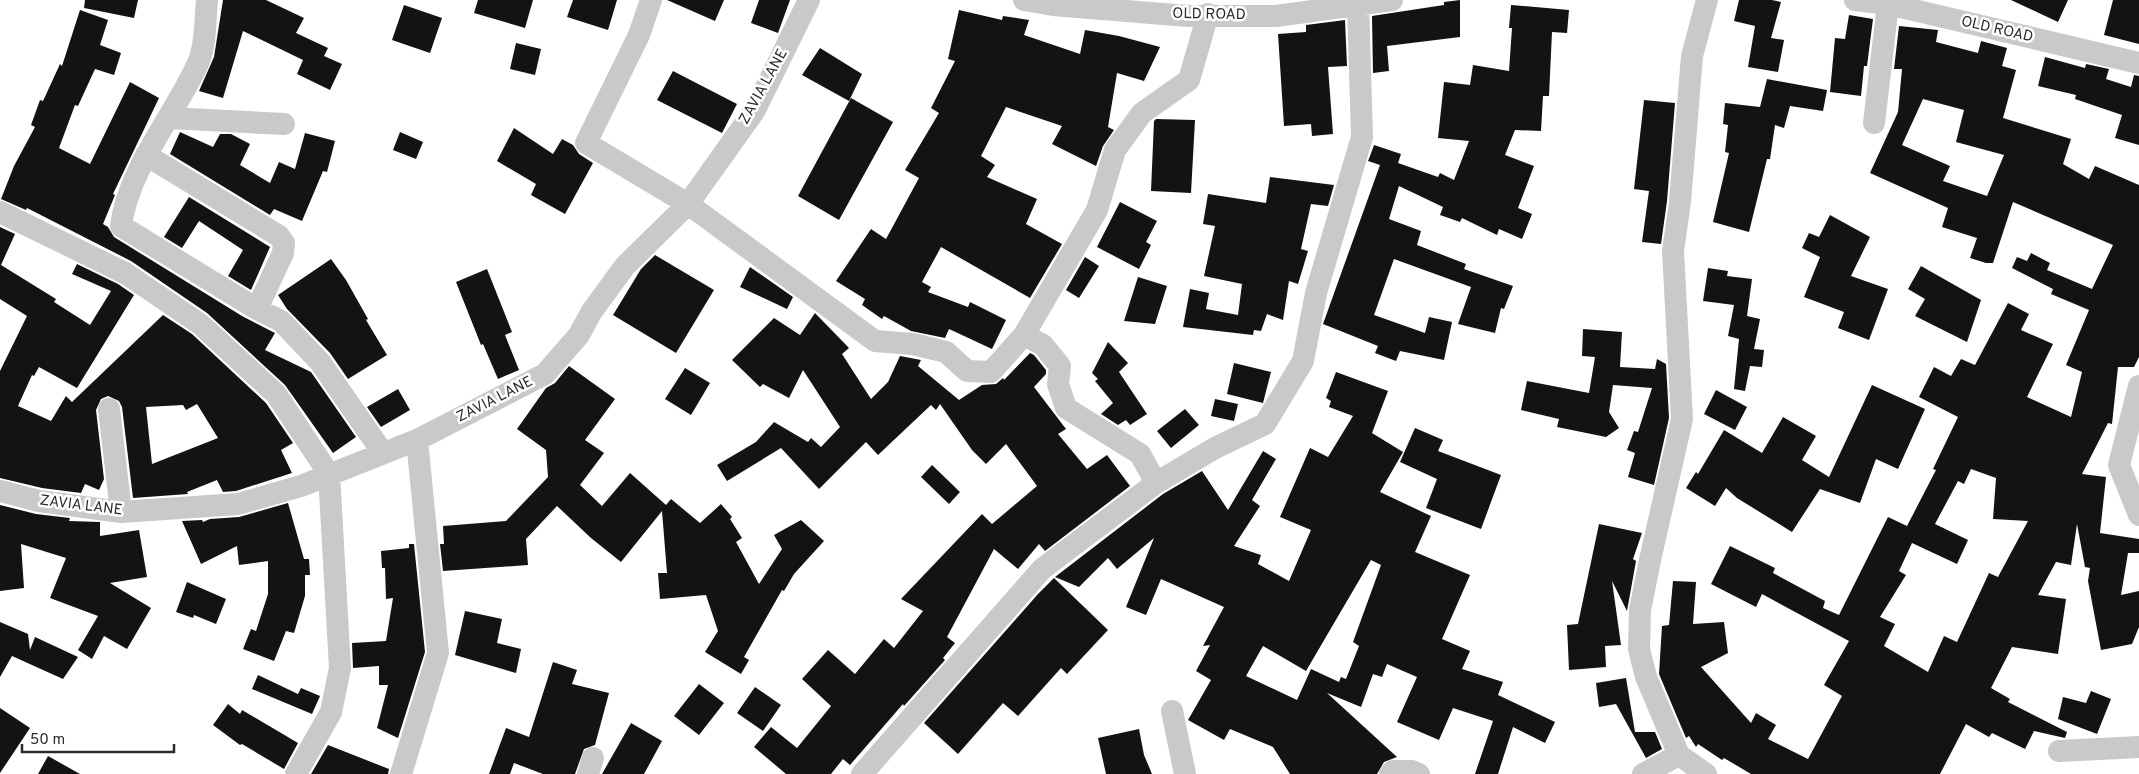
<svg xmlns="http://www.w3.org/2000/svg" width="2139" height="774" font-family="Overpass,sans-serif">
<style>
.building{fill:#131313;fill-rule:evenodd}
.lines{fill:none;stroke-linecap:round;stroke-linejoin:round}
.street{stroke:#c9c9c9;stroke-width:22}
.labels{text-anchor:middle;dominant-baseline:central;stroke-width:5;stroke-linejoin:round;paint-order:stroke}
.street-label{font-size:15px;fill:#2c2c2c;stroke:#fff}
</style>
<rect width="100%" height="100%" fill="#fff"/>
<path class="building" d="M85,0h53l-4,18 -50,-10z
M223,0h43l38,18 -8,15 32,15 -4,8 18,8 -12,26 -33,-16 6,-14 -60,-29 -20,67 -24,-7 15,-34z
M478,0h55l-8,28 -51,-15z
M573,0h44l-9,30 -41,-13z
M667,0h57l-9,21z
M759,0h31l-12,33 -27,-10z
M1460,0v37l-73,9 2,25 -16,2 -1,-57 72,-11v-3z
M1739,0h33l9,2 -10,36 13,2 -6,32 -30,-5 7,-41 -21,-5z
M2011,0h57l-10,22z
M2113,0h26v44l-35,-9z
M404,5l38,13 -12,35 -38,-13z
M1511,5l58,5 -2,23 -15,-1 -3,64h-6l-2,35 -26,-1 -10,25 29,11 -16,42 14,6 -10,25 -23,-10 -2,6 -35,-17 -2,4 -20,-7 3,-8 -44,-21 -10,33 32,12 -4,14 49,19 -2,5 49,17 -9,23 -3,-1 -6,25 -37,-9 13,-37 -77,-28 -20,56 51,18 4,-16 23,5 -8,38 -44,-9 -4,10 -21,-8 3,-7 -55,-22 57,-159 -12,-4 2,-5 4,-11 27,9 -3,9 40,14 2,-4 14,7 15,-39 -31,-3 6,-56 26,3 3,-20 36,6 3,-43h-3z
M80,10l28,10 -8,25 21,8 -7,22 -19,-6 -17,37 -3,-1 -16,43 31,16 40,-82 29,16 -46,96 2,1 -12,29 5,3 6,10 128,79 31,16 2,1 -10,17 46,22 45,65 -23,16 -48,-68 -78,-72 -76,-52 -104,-53 -1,2 -25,-11 13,-33 21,-39 -4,-2 9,-25 3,1 17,-37 2,2z
M959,10l43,10 1,-4 26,4 -5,15 56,19 5,-24 34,6 41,11 -16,34 -27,-8 -9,54 6,3 -11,16 -7,20 -44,-22 10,-18 -56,-19 -25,49 14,9 -8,12 50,22 -11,25 36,20 -32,54 -89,-51 -19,35 9,5 -3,5 40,15 2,-5 36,18 -14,29 -43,-20 -4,9 -34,-7 -27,-15 -2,3 -20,-14 3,-6 -29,-18 35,-52 15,10 33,-61 -14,-8 34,-57 -8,-5 24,-47 -7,-2z
M1849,15l24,4 -6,47h-3l-3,30 -31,-4 5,-54 10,1z
M1345,20l2,46 -19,1 5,67 -21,2 -1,-12 -27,2 -6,-92 28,-2v-7z
M1899,26l39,4 -2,12 42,11 3,-12 26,7 -5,18 14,4 -13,48 68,21 -8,25 26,15 6,-13 44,19v172l-5,10h-16l-6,57 -4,-1 -26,51 24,3 -6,56 39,6v14h-11l-7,42 18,-4v36l-7,17 -31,6 -13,-69 2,-13 -5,-1 -8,-43 -6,41 -15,-3 -18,33 28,4 -8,55 -46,-7 -21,41 19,11 -2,3 59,30 -2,6 -31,-7 -9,18 -33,-16 -3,4 -23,-13 -26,50h-189l-27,-16 -2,2 -24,-16 -2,3 -7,-11 -3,2 -27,-64 3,-48 7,-1 4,-44 23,1 -3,42 31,-2 4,31 -27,14 50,56 5,-10 20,12 -8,14 40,20 34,-63 -18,-11 25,-44 -87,-47 -6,13 -45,-23 19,-38 45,22 -2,5 52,28 -2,7 16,7 49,-98 19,9 29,-56 -3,-1 25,-52 -39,-20 15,-30 17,9 10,-17 14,6 33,-62 21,11 -8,16 32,14 -26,53 44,20 11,-45 -16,-7 23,-55 -38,-16 2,-5 -41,-21 5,-11 10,4 4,-8 19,10 -3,7 45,19 21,-44 -100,-43 -20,61h-7l-16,-5 7,-20 -35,-11 6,-19 -78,-35 28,-61 4,-43h-8zM1923,99l41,11 -8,32 48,13 -17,41 -44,-15 7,-15 -48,-21zM1971,469l25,9 -3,41 35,2 -30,56 -9,-4 -32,69 -13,-6 -16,36 -44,-26 11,-22 -15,-7 26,-42 -7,-4 13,-28 45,21 11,-24 -33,-16 23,-43 6,3z
M516,43l25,6 -6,26 -25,-6z
M820,48l42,26 -13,27 -47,-26z
M2045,57l40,11 1,-4 23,5 -3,10 25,8 3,-12 5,1v69l-24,-7 7,-23 -47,-16 1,-4 -38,-9z
M673,71l64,33 -15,29 -65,-33z
M1767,79l60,11 -4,21 -33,-5 -6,22 -9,-3 -5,34h-3l-18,73 -36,-10 16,-69 -4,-1 3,-27 -5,-1 2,-21 35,4z
M851,98l42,24 -54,98 -41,-24z
M1644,100l31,3 -8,98 -6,43 -19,-2 7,-51 -15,-2z
M1156,119l39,1 -4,73 -40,-2 3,-70z
M514,128l39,26 9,-15 11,6 6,9 14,9 -28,51 -34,-19 5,-11 -39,-23z
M180,132l33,15 7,-13h11l19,10 -10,21 30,18 9,-21 16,7 10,-36 30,8 -8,31 -4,-1 -21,50 -28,-12 -4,6 -100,-61z
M400,132l23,10 -7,17 -23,-9z
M1270,177l64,8 -6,21 -17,-2 -10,45 7,2 -10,33 -9,-3 -6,39 -16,-6 -6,17 -7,-1 -1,5 -70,-8 7,-38 19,4 -3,16 32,6 4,-31 -38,-8 11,-50 -12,-2 5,-30 58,9z
M189,197l81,50 -19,43 -23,-14 15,-26 -44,-29 -17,27 -18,-11z
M1120,202l37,19 -11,21 5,3 -12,24 -42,-22z
M1830,215l40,22 -19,39 37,13 -19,51 -31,-12 6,-16 -40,-15 16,-40 -18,-9 7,-15 10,4z
M0,227l15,7 -14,31 55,34 -2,3 36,23 21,-34 -39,-17 5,-10 41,20 16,11 -57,93 -38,-21 -5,9 -2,-1 -14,31 33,15 15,-25 6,6 91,-87 29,19 74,69 27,40 -12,7 11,23 -56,18 -13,1 -6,-12 -30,12 1,2 -55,4 -11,-91 -3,-6 -11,-5 -7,3 -5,11 8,69 -5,11 -14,-6 -4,9 -39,-5 -42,-10v-107l27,-55 -27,-17zM197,404l21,34 -66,26 -6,-57 37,-2 3,5z
M655,255l59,35 -38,63 -63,-38 28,-46z
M1085,257l14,9 -20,32 -13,-8z
M331,259l15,21 22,39 -2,1 21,35 -39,24 -18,-26 -43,-44 -9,-14z
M1921,266l60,34 -14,42 -52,-26 10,-17 -17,-10z
M750,267l43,30 -6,12 -47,-22z
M1708,268l20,3 -1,5 25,3 -5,37 13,3 -6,30 10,1 -2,17 -12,-1 -5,25 -11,-2 5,-50 -11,-3 6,-31 -31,-4z
M487,269l25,63 -7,3 14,35 -21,9 -15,-35 -2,1 -25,-63z
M1138,277l29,9 -12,38 -31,-3z
M815,313l34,35 -7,6 29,45 17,-17 12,-26 21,4 -3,6 41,34 23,-15 14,-1 7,-6 1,2 26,-27 4,2 12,15v4l-12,13 32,42 -8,5 29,35 20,-14 23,31 -85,65 -6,-7 -21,25 -24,-20 -47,88 8,6 -12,15 2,2 -41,46 -1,-2 -53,61 -7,-6 -12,15h-45l-32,-27 17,-20 26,21 34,-42 -29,-27 26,-29 27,24 29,-35 10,9 29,-37 -22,-12 81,-85 10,10 45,-38 -31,-42 -20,20 -14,-14 -32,-46 -4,6 -5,-5 -53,50 -12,-13 -47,47 -38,-41 -54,33 -10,-16 39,-23 18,-20 34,20 3,-4 10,9 19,-20 -37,-57 -14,28 -26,-14 -3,3 -28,-27 42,-42 26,17z
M1583,329l39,3 -2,35 35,2 2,-10 9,5 3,54 -15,67 -26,-8 7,-24 -8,-3 7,-19 4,1 14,-44 -39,-3 -4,27 10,16 -13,9 -49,-10 2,-8 -38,-9 6,-29 62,12 6,-36 -13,-1z
M1108,342l20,21 -9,9 28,42 -17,11 -4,-5 -8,5 -17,-11 12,-11 -18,-22 3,-2 -6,-6z
M1234,363l37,9 -8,31 -36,-9z
M569,366l46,33 -30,41 19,13 -24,32 22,21 28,-33 36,32 5,-6 29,24 21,-19 11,13 -2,2 12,19 -6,4 23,42 23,-35 -8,-14 27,-15 23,21 -30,33 -10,17 -2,-1 -38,67 5,3 -8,14 -36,-22 13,-21 -12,-36 -46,4 -2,-26h9l-5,-62 -41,51 -30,-24 -34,-32 -31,33 2,26 -85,6 -3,-27h4l-1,-18 63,-5 42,-44 -2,-27 -29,-21 29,-41 9,-5z
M685,368l25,15 -19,32 -26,-16z
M1336,372l52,19 -16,42 31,19 -23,40 51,24 -16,36 55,23 -28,64 28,12 -8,18 41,13 -5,13 57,27 -10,21 -32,-16 -15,47h-23l18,-53 -40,-13 -14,32 -42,-18 20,-45 -30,-13 -5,13 -9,-3 -12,33 -34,-14 70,64 -13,5 -7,12h-87l-17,-27 -43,-18 -6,11 -36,-20 23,-40 -15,-9 14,-26 -7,1 21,-39 -63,-28 -15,36 -20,-8 28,-69 -37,31 -9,-11 -29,29 -24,-10 108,-83 39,-23 26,39 35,-59 13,8 -24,41 8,6 -26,40 27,9 -3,9 31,17 22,-51 -31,-13 30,-69 18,9 25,-41 -24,-9 2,-6 -5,-3zM1371,560l10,5 -28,77 6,4 -13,33 -5,-2 -2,5 -28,-13 -14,31 -51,-24 17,-30 43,25z
M1872,385l53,24 -27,60 -22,-10 -16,44 -40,-14 -28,43 -55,-34 -11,-10 -11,18 -29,-18 10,-16 2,2 26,-44 38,23 21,-36 33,19 -14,24 27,17z
M398,389l12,21 -29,17 -14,-20z
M1716,390l31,17 -12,23 -31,-16z
M1215,399l23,5 -4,17 -23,-5z
M1185,409l14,16 -28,23 -14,-17z
M1415,428l28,12 -5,11 63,24 -20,54 -55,-21 11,-29 -37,-17z
M932,465l28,27 -11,12 -28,-27z
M288,503l16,56h5l1,16h-5v21l-11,37 -8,-2 -12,30 -31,-12 8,-20 5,2 12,-37v-33l-29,4 -2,-19 -36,18 -19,-43 20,-1 1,2 7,-3 29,-2z
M0,505l36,9 34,4 -1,3 31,1v14l39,-6 8,47 -37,6 41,25 -24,41 -23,-13 -12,23 -14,-9 20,-34 -48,-18 16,-40 -45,-14 3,44 -24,3z
M1599,524l43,9 -9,26 3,2 -9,50 -15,-30 9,64 -16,1 1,21 -37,3 -2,-45 11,-1z
M409,544h5l11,108 -27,86 -21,-10 11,-43h-9v-19l-26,2 -1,-25 34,-2 7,-43 -7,1 -1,-31h-3l-1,-17 28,-3z
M1054,578l54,52 -41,44 -6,-6 -43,48 -15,-13 -45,51 -34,-31 114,-129z
M187,582l39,17 -10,25 -22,-9 -1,3 -17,-6z
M465,611l37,8 -5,24 24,6 -5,24 -61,-18z
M0,622l28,12 2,16 5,-13 43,20 -15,22 -51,-23 -12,21z
M553,662l24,8 -5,14 37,9 -14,52 -11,4 -9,25h-32l-29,-11 -4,11h-21l17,-46 23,9z
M258,675l40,19 3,-6 19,8 -8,18 -60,-25z
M1626,678l9,54h20l7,17 -16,9 -30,-54 -17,3 -3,-24z
M699,684l25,19 -25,32 -25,-19z
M755,687l26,18 -18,26 -26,-18z
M2091,691l20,8 -14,35 -39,-15 5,-22 23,6z
M228,704l12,10 2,-4 56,33 -14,26 -42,-25 -2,1 -27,-20z
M0,708l30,20 -30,45z
M631,723l31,18 -18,33h-42z
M1139,729l5,26 8,19h-46l-8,-36z
M328,745l61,24 -1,5h-77z
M48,756l32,18h-42z"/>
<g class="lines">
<path class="street" d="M207,0c-2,19 -1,43 -8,61 -23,53 -71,107 -78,165l136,83 24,12 39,41 63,91
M651,0l-12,35 -53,108 102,61 187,137 38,3 33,8 21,19 24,1 33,-37 73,-125 18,-60 27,-37 47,-33 19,-66
M1024,0l29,5 135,11h88l116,-16
M1855,0l33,4 251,59
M169,118l115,6
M1874,123l14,-119
M146,155l133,81 5,7 -1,10 -26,56
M0,212l125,61 75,51 76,70 53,80 11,194 -9,44 -35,62
M1024,335l19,10 17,21 -2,18 8,24 74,46 16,29
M2139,386l-20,79 20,50
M109,409l12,103
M0,491l39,10 82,11 117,-8 63,-18 116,-46 128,-66 34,-39 13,-24 33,-45 63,-62 67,-94 54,-110
M1172,711l13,63
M2059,751l80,-4
M401,774l37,-121 -21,-213
M588,774l5,-16
M862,774l180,-205 114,-86 59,-35 50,-24 38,-63 13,-68 46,-156 -4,-133
M1390,774l3,-3h19l7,3
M1643,774l36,-19
M1706,774l-27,-19 -33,-78 -7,-28 1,-39 10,-50 32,-141 -9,-168 7,-49 12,-146 15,-56"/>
</g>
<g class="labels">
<g class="street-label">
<text transform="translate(1209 15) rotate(1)">OLD ROAD</text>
<text transform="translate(1997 30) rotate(13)">OLD ROAD</text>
<text transform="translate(764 87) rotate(-61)">ZAVIA LANE</text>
<text transform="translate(495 400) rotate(-27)">ZAVIA LANE</text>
<text transform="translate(81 506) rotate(7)">ZAVIA LANE</text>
</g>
</g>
<path d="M22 744v8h152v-8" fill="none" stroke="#2c2c2c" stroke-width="2.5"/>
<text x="30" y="744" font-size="15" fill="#2c2c2c" stroke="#ffffff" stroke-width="4" paint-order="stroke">50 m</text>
</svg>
